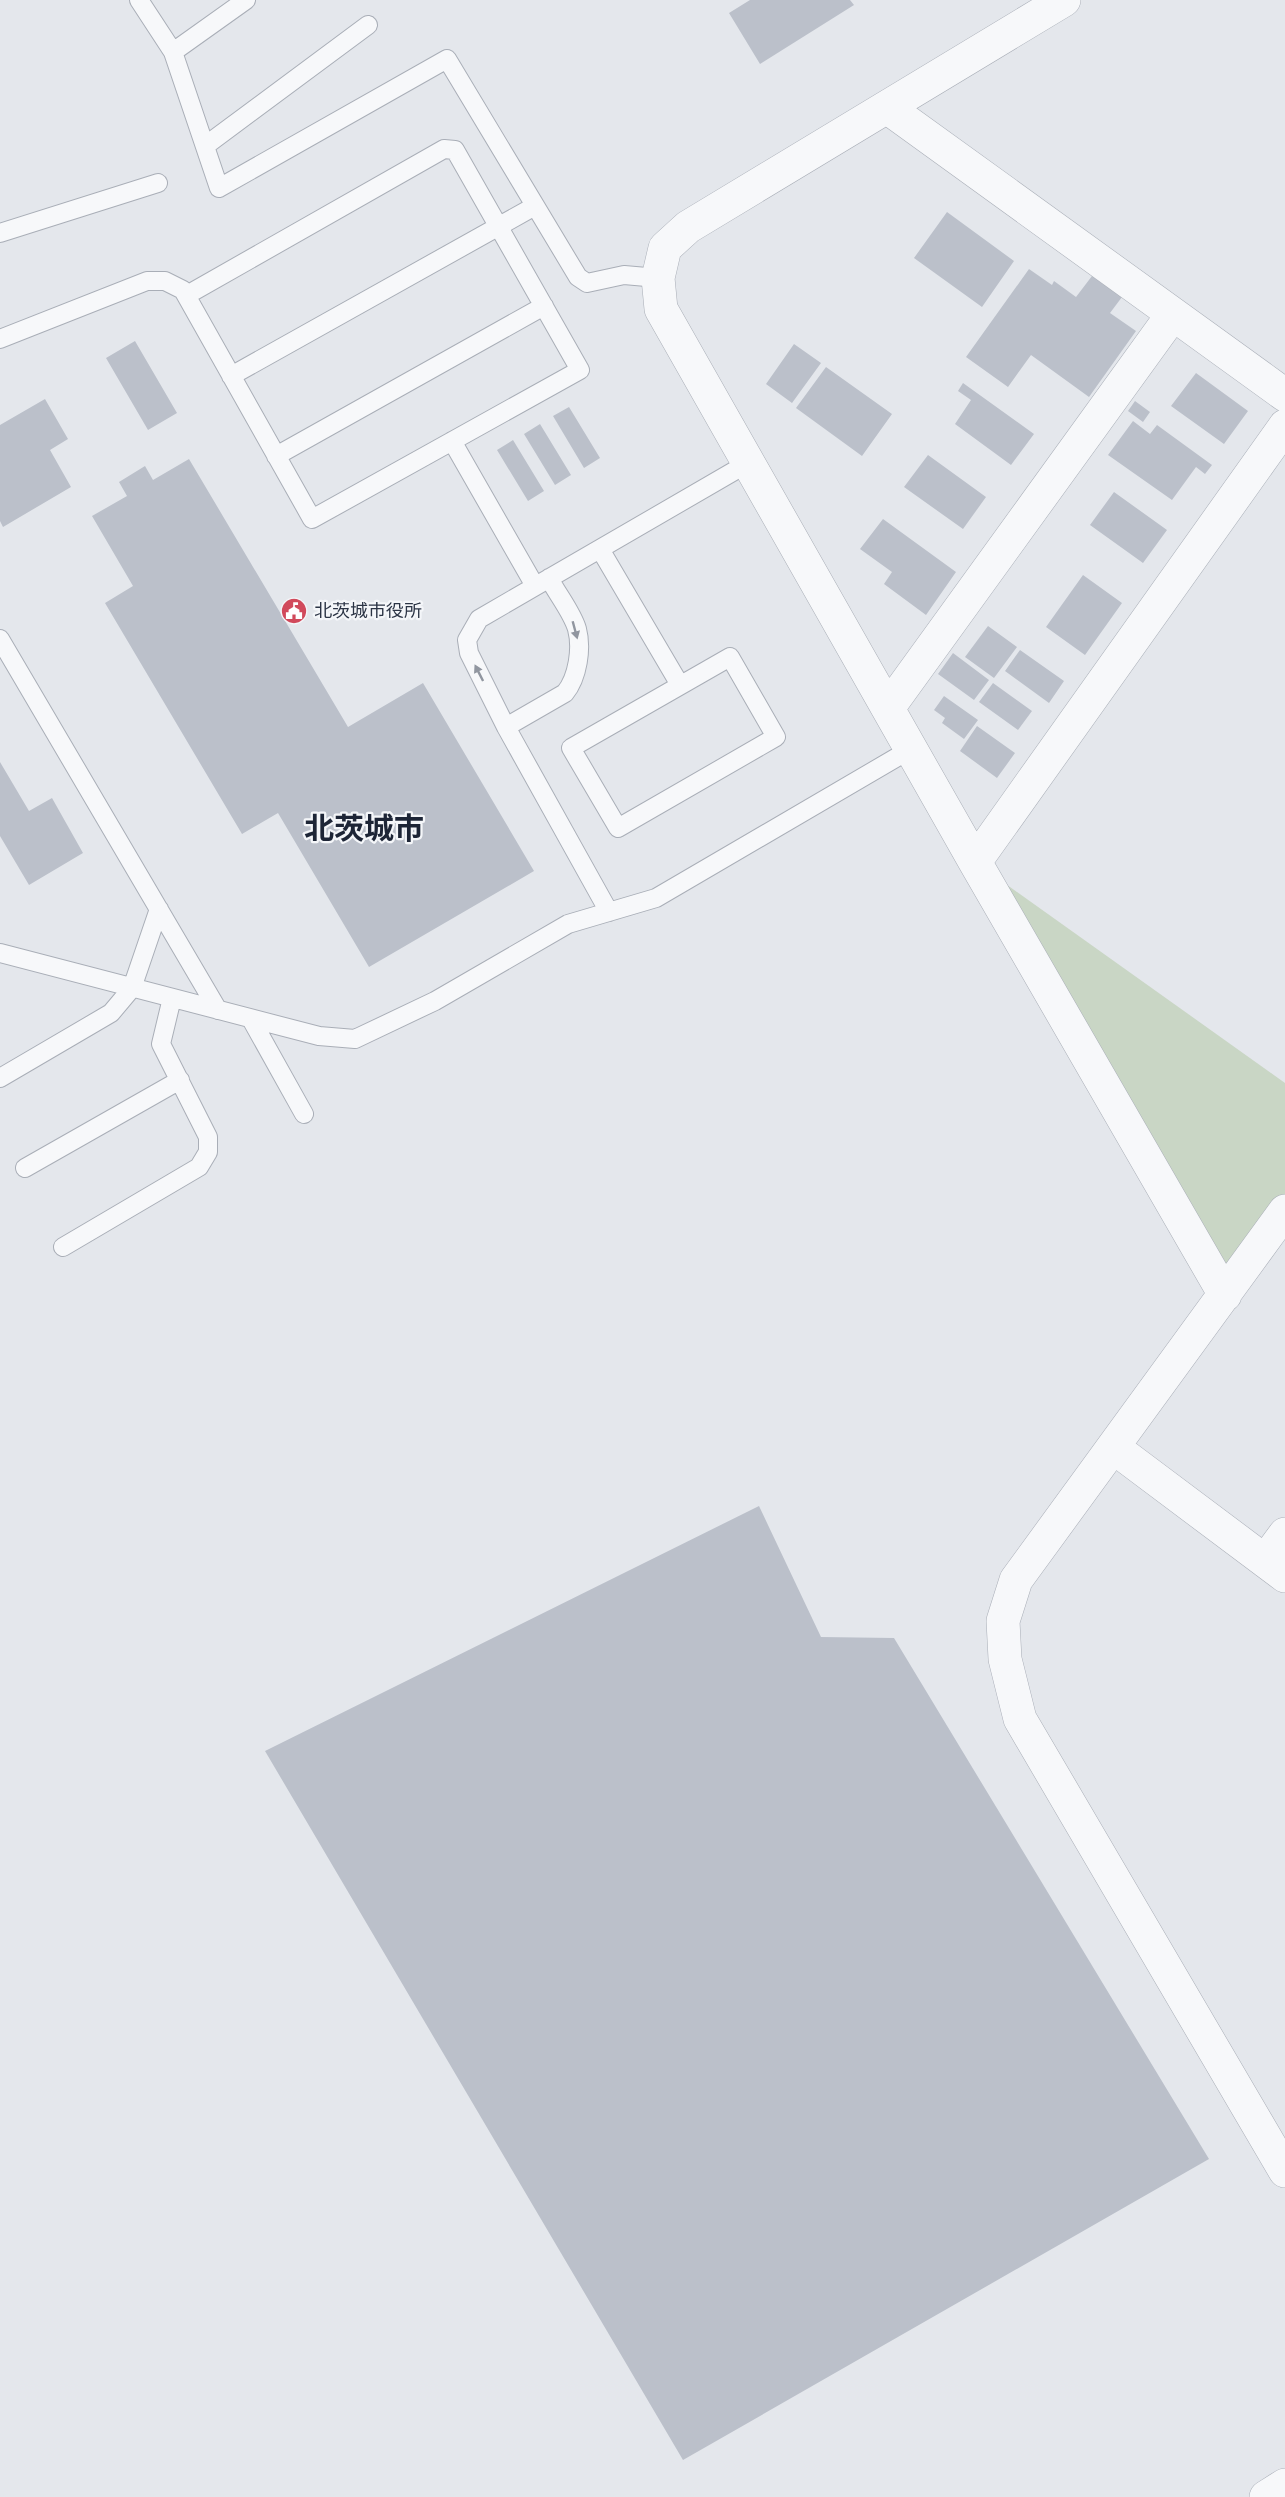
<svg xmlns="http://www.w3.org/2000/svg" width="1285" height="2497" font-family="'Sofia Sans Condensed','Noto Sans JP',sans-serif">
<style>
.green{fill:#c9d6c5}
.building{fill:#bbc0ca}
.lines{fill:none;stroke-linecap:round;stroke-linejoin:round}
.service-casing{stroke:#a9aeb7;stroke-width:20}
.minor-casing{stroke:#a9aeb7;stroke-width:34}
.tertiary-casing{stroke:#a9aeb7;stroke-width:34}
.service{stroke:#f7f8fa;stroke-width:18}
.minor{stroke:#f7f8fa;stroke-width:33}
.tertiary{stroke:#f7f8fa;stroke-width:33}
.oneway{fill:#9196a0}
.labels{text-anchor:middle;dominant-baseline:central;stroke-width:4.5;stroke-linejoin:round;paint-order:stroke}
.poi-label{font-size:18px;fill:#2b3445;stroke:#f4f6f9;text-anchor:start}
.town-label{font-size:30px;font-weight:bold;fill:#1d2536;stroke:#f4f6f9}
</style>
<rect width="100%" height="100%" fill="#e4e7ec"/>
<path class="green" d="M975,862l310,221v128l-60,84z"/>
<path class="building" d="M750,0h100l4,5 -94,59 -31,-51z
M947,212l67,49 -32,46 -68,-49z
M1029,269l23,16 2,-4 22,16 16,-21 30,21 -12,16 26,18 -47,66 -58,-42 -23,32 -42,-30z
M135,341l42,72 -29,17 -42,-72z
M794,344l27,19 -29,40 -26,-19z
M826,367l66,47 -30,42 -66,-48z
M1196,373l52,38 -24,33 -53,-38z
M963,383l71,51 -23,31 -56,-41 16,-24 -13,-9z
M45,399l23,40 -18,11 21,37 -68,40 -3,-6v-96z
M1135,401l15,11 -7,10 -15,-11z
M569,407l31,51 -16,10 -31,-52z
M1133,421l17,13 7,-9 55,40 -7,9 -9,-7 -24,33 -64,-45z
M540,424l31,51 -16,10 -31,-51z
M513,440l31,51 -16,10 -31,-51z
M928,455l58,42 -23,32 -59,-42z
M189,459l159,268 75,-44 111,188 -165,96 -91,-154 -36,21 -137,-231 28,-17 -41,-70 35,-20 -8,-14 26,-16 8,14z
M1114,492l53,38 -24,33 -53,-38z
M883,519l73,53 -30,43 -42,-31 8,-12 -32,-23z
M1083,575l39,28 -37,52 -39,-28z
M988,626l29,21 -23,31 -29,-21z
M1020,650l44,31 -15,22 -44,-32z
M953,653l36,27 -15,20 -36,-26z
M993,683l39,28 -14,19 -39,-28z
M944,696l34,24 -14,19 -22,-16 3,-5 -11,-8z
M977,726l38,27 -18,25 -37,-27z
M0,762l29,49 23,-13 31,55 -54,32 -29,-49z
M759,1506l62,131 73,1 315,521 -526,301 -418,-709z"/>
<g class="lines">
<g class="service-casing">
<path id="service" d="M139,0l34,52 46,136 228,-129 131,218 9,6 37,-8 34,3
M173,52l73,-52
M205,146l163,-121
M0,233l158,-50
M0,339l147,-58h18l18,9 129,229 268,-149 -125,-220 -11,-1 -257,146
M231,376l304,-170
M452,441l83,145
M276,456l268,-150
M600,549l80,136
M549,578c8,16 23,34 28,51 5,19 1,48 -12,64l-59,34 -37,-74 -2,-13 12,-21 269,-156
M0,639l218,371
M730,657l46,80 -158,91 -47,-80z
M506,727l103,185
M0,953l319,83 36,3 80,-38 133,-77 88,-26 255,-149
M251,1019l53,95
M0,1078l111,-65 21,-25 27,-79
M25,1168l155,-88
M63,1247l136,-80 9,-15v-15l-47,-93 11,-46"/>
</g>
<g class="minor-casing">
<path id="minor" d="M1064,0l-376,227 -23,21 -7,30 3,31 314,553 250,433
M888,108l397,287
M888,708l285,-394
M975,862l310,-436
M1285,1211l-269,369 -13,41 2,38 15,60 265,452
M1113,1447l172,129
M1265,1561l20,-27"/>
</g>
<g class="tertiary-casing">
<path id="tertiary" d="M1266,2497l19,-12"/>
</g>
<use href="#service" class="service"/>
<use href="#minor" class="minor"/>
<use href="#tertiary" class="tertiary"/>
</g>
<defs><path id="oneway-solid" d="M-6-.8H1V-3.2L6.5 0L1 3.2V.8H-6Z" transform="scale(1.5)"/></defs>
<g class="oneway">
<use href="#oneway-solid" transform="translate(575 630) rotate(75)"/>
<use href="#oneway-solid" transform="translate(479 673) rotate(-117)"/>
</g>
<defs>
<g id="civic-disc" transform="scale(1.35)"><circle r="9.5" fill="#d1495b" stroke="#f4f6f9"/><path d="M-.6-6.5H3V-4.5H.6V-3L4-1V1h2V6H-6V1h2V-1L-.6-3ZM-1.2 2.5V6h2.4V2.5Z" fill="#fff"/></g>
</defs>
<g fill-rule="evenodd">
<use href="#civic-disc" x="294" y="611"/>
</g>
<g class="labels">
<g class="poi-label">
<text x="314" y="611">北茨城市役所</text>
</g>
<g class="town-label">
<text x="364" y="830">北茨城市</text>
</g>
</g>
</svg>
